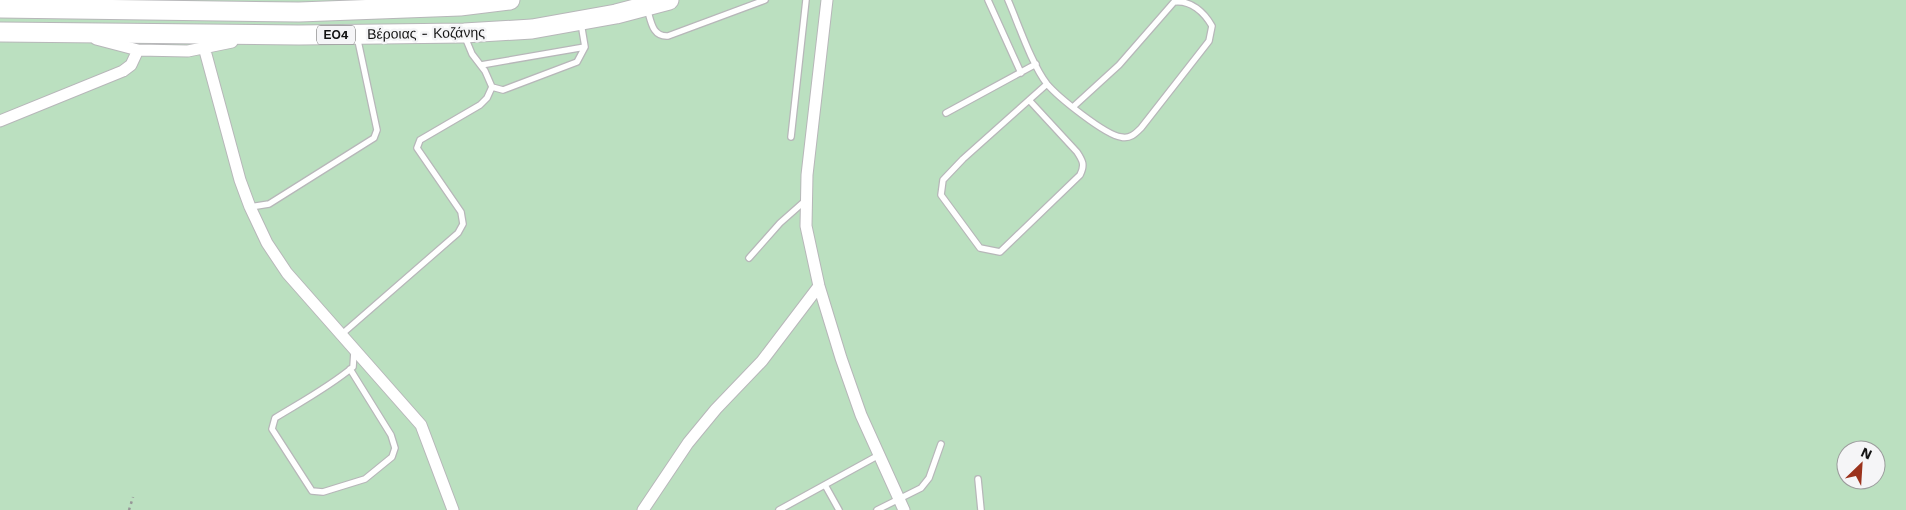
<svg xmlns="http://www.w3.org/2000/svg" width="1906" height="510" font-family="'Work Sans',sans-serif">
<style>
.green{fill:#bbe0c0;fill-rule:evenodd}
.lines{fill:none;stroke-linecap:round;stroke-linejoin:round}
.lane-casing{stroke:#b7b7b9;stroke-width:8}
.street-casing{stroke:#b7b7b9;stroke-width:13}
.primary-casing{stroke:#b7b7b9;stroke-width:21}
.path{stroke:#979798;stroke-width:2.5;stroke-dasharray:2.5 4;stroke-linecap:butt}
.lane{stroke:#fff;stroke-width:5.5}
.street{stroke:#fff;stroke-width:11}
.primary{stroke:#fff;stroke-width:19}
.labels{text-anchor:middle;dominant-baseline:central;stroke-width:5;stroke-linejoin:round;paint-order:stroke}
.shield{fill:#f5f5f7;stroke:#585858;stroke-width:1}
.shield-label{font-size:12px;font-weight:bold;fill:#141414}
.street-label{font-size:14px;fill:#141414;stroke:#f5f5f7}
</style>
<rect width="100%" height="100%" fill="#e8e8ea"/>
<path class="green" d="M0,0h1906v510h-1906zM1846,450h30v30h-30z"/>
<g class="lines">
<g class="lane-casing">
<path id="lane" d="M988,0l33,73
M1008,0c10,23 24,65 39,84 11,13 58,51 74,53 9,2 14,-3 20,-9l68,-87 3,-15c-8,-14 -21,-26 -38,-24l-55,63 -46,42
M647,8c4,13 5,29 21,28l97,-36
M465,37l7,17 13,17 7,16 11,3 74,-28 8,-15 -4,-24
M481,65l104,-18
M1029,100l48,52c6,9 8,13 3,23l-80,77 -20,-4 -39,-53 2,-15 20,-21 84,-75
M946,113l90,-49
M791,137l15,-137
M250,207l19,-3 105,-66 3,-8 -20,-94
M749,258l31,-35 26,-23
M342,334l116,-101 5,-9 -2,-12 -44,-64 3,-8 60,-35 7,-7 5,-11
M350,369l41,66 4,13 -3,9 -27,22 -42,13 -11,-1 -40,-62 3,-11c26,-16 54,-31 78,-51l1,-15
M978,479l3,31
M825,485l14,25
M779,510l100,-55
M877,510l44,-22 8,-10 12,-34"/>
</g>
<g class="street-casing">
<path id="street" d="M827,0l-20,175 -1,51 13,60 22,72 20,57 43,95
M96,39l42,11 50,1 44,-9
M204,47l36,133 10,27 17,36 20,30 134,152 32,85
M0,121l123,-50 8,-6 7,-15
M643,510l45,-67 28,-34 46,-48 57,-75"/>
</g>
<g class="primary-casing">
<path id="primary" d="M0,8l299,4 161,-6 50,-6
M0,32l299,3 165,-2 68,-4 84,-15 53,-14"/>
</g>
<path class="path" d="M129,510l4,-13"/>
<use href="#lane" class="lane"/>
<use href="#street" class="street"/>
<use href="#primary" class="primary"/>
</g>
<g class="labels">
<rect class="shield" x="317" y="25.5" width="38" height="19" rx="4"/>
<g class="shield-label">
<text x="336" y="35">ΕΟ4</text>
</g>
<g class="street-label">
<text transform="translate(426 33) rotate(-1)">Βέροιας - Κοζάνης</text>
</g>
</g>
<g transform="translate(1861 465) rotate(25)"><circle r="24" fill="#f5f5f7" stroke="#9b9b9c"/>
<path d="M0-4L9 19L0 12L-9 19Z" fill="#9b321c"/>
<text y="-8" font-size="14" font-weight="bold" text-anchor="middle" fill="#141414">N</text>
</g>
</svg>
